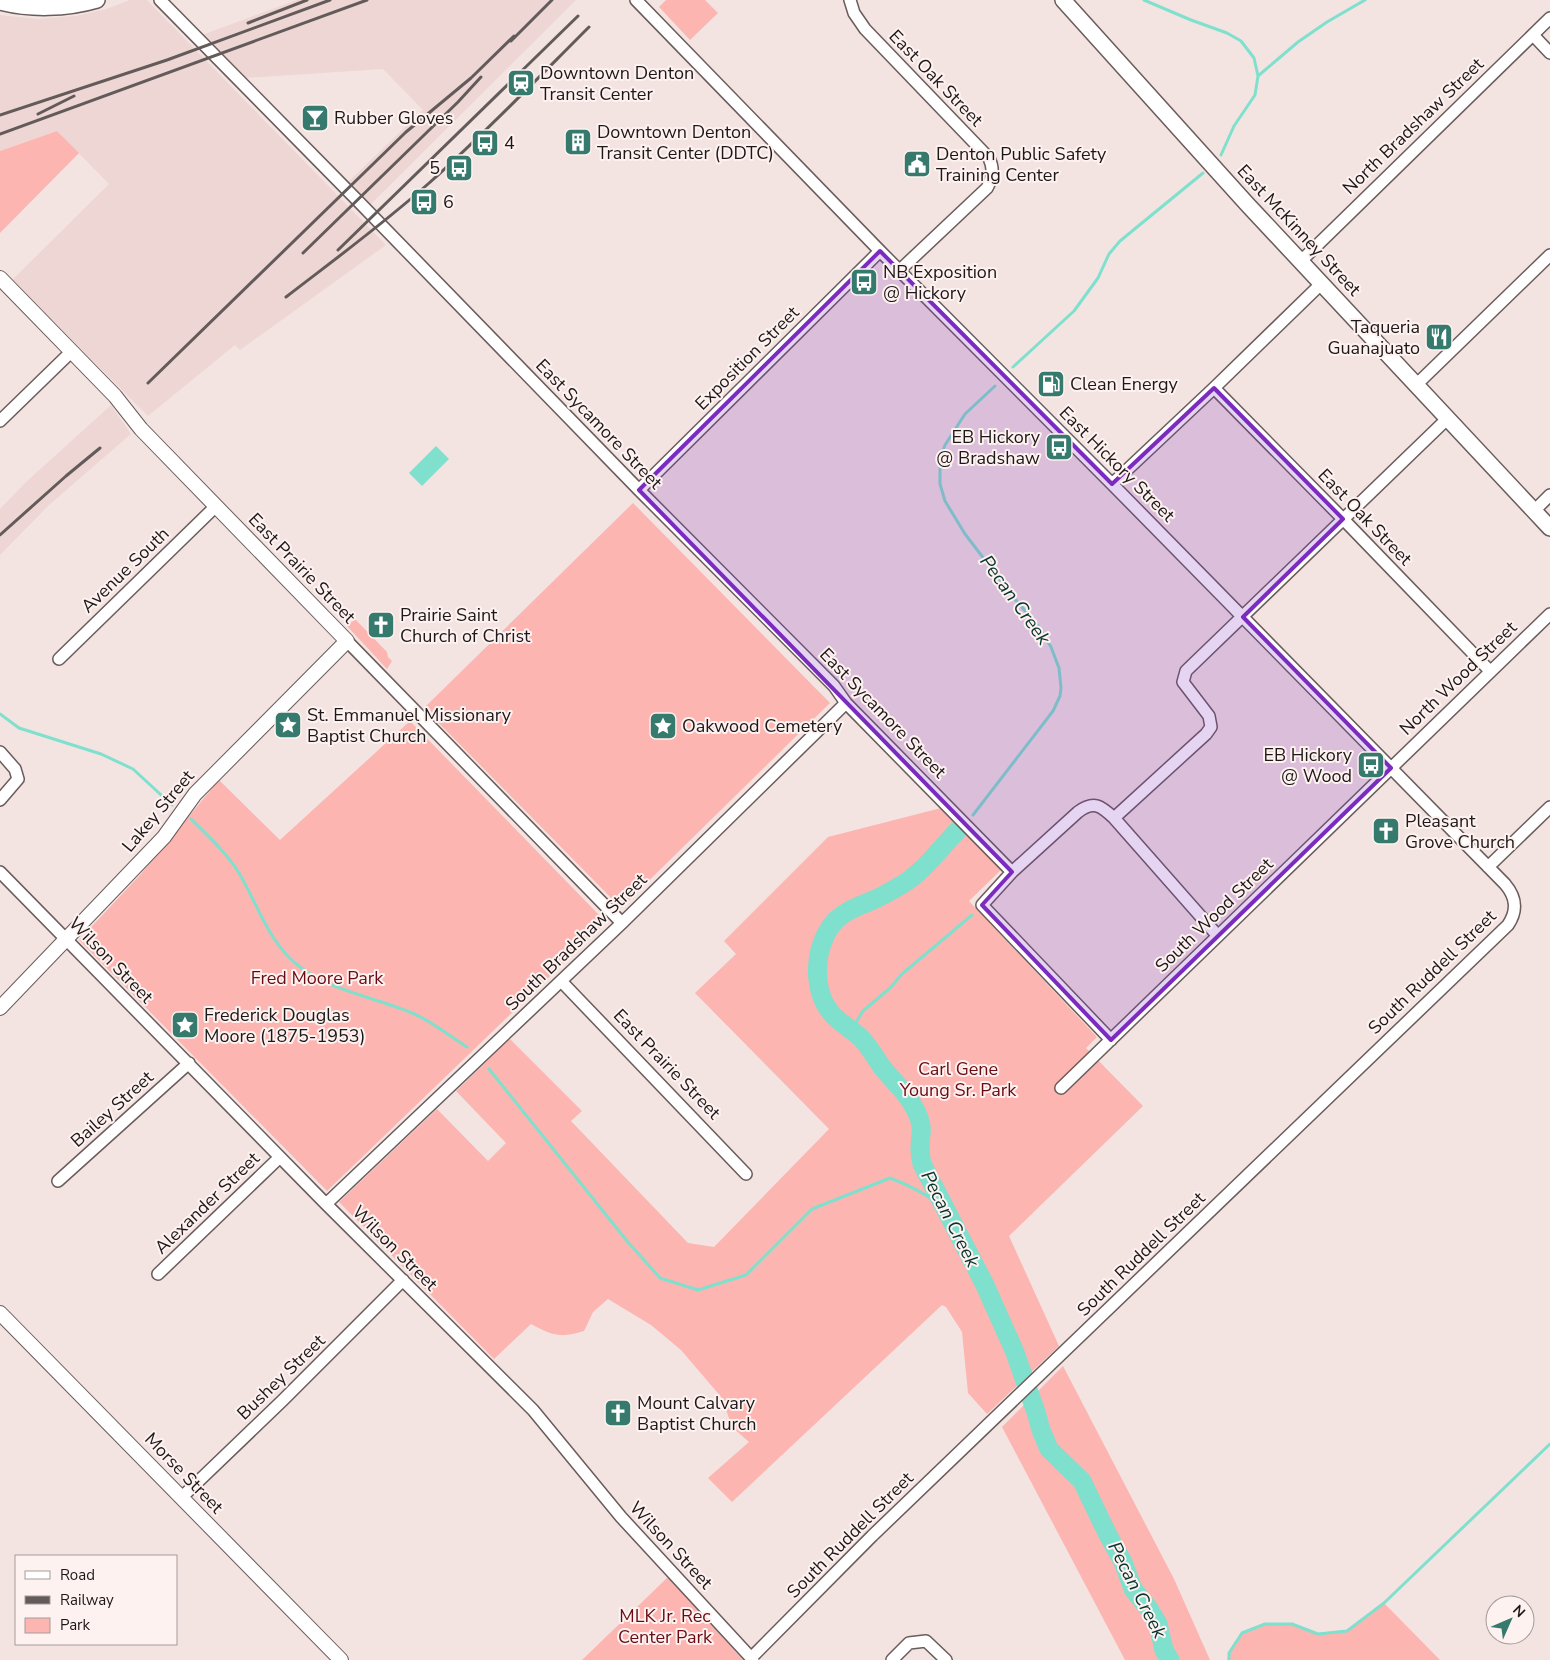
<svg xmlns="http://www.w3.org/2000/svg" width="1550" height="1660" font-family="'Nunito Sans',sans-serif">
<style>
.built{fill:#eed6d4}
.green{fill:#fcb5b0}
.water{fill:#7fe0cd}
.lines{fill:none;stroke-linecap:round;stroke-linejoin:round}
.stream{stroke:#7fe0cd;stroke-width:3}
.river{stroke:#7fe0cd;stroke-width:19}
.minor-casing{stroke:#695c5b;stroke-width:14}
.tertiary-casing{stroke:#695c5b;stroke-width:16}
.secondary-casing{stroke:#695c5b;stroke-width:18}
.minor{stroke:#fff;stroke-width:11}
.tertiary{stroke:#fff;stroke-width:14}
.secondary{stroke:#fff;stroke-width:15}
.rail{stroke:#635b5a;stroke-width:3}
.marked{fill:#7b2cbf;fill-opacity:0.2;stroke:#7b2cbf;stroke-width:4;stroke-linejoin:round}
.labels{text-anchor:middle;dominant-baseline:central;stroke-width:4;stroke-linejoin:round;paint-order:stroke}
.poi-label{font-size:18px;fill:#1d1818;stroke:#fef2f0;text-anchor:start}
.street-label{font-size:18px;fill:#1d1818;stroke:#fef2f0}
.park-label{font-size:18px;fill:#6a0b14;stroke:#fef2f0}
.water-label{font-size:19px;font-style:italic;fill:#04342d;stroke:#fef2f0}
</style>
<rect width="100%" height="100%" fill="#f3e4e2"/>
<path class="built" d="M130,0h17l239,245 -146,105 -5,-5 -87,71 -136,-136 97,-96 -52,-53 -57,20v-136l37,4 39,-3 30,-7z
M297,0h279l-205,204 -22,-23 74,-71 -40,-41 -138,9 -43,-43z
M111,405l20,29 -82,71 -49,50v-46l25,-26z"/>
<path class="green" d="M666,0h39l13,13 -28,27 -31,-33z
M57,131l22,22 -79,80v-82z
M633,503l197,200 -209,205 -197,-200z
M355,619l32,33 1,5 4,4 -5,8 -40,-43z
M410,721l193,198 -1,7 -275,265 -248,-251 61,-65 79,-95 61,60z
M941,808l60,62 -32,31 128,136 -11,11 57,58 -134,130 50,110 -72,68 -19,-21 -6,-61 -16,-25 -4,-2 -210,197 -24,-24 41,-36 -17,-15 -10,-29 -41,-48 -30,-25 -43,-26 -15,13 -9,19c-24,7 -31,5 -53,-7l-37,35 -155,-157 98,-93 51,52 18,-18 -50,-52 54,-52 72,72 -11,10 117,122 26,4 115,-118 -134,-136 41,-39 -12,-13 104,-104z
M1063,1366l111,213 36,81h-85l-123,-233z
M668,1577l75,83h-161z
M1384,1603l56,57h-213l2,-7 13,-20 23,-9h27l26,10 29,-3z"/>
<path class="water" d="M436,446l13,13 -27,27 -13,-13z"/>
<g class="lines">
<path class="stream" d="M1144,0l47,20 36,13 14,8 13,17 4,18 -3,19 -21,31 -13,29
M1258,76l40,-34 29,-20 38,-22
M1013,367l61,-56 24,-33 11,-24 11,-13 83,-68
M0,714l19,14 82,26 32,15 39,36
M973,815l80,-104 7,-15 1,-8 -2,-20 -8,-21 -12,-20 -25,-29 -49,-64 -20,-33 -5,-17v-25l5,-14 20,-31 30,-28
M191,819c17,17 35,33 48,54 19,32 30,71 61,94 31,24 77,31 112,46 18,7 39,24 55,34
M854,1031l1,-7 8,-13 27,-23 12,-14 70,-59
M489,1069l138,172 33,37 38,12 48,-15 66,-66 78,-31c21,8 39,17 56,32
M1229,1660v-7l13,-20 23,-9h27l26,10 29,-3 37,-28 166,-159"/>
<path class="river" d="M957,831c-17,18 -33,40 -54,53 -10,6 -20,12 -30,16 -13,6 -27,10 -37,20 -23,24 -26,73 -1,97 8,8 19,14 27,22 8,9 13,18 20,28 9,12 21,22 29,35 5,8 12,21 10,32 -1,11 -2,19 1,30l62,119 30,67 22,62 5,18 8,19 33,32 26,54 15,27 10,27 16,20 9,15 6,26 6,10"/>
<g class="minor-casing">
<path id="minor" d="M160,0l197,200 282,290 195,196 12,17 166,169
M636,0l244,251 232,233 393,400c11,13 13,26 3,41l-636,611 -121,122
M850,0l4,13 11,16 124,129c5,11 4,19 -2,30l-87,82
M1533,35l17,18
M1301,261l249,-243
M1416,385l134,-130
M1214,388l129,131 147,152
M0,421l71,-69
M1112,484l102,-96 108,-105
M639,490l241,-239
M1534,511l16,-16
M347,641l275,282
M59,659l157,-153
M0,752l15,17 3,10 -18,21
M1114,818l92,-84 5,-7 -2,-11 -26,-34 3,-11 261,-252
M1488,867l62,-60
M0,872l326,332 207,206 88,107 132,143
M561,981l185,193
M1111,1040l-129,-135 30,-33 66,-60c16,-12 23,-6 36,6l104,118
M1061,1088l489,-474
M58,1181l131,-118
M326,1204l296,-281 224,-220
M158,1274l122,-117
M182,1497l101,-97 120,-120
M892,1660l17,-17 17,-2 20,19"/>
</g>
<g class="tertiary-casing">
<path id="tertiary" d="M0,278l115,118 26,33 206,212 -152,153 -31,43 -164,171
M0,1313l341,347"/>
</g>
<g class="secondary-casing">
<path id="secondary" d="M1063,0l184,204 303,324
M0,2c31,8 66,7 97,-2"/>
</g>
<use href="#minor" class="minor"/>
<use href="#tertiary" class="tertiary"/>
<use href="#secondary" class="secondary"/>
<path class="rail" d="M248,23l59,-23
M511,41l41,-41
M38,114l36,-18
M0,115l167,-55 163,-60
M0,134l367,-134
M338,250l240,-234
M303,253l155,-151 23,-25
M286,297c48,-37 97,-73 142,-113 56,-50 108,-104 161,-157
M148,383l258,-251 65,-54 43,-42
M0,535l66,-59 34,-28"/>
</g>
<path class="marked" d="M880,251l232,233 102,-96 129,131 -100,98 148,151 -280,272 -129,-135 30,-33 -373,-382z"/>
<defs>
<g id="station-square" transform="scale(1.4375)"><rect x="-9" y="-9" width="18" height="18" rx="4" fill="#367a6d" stroke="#fef2f0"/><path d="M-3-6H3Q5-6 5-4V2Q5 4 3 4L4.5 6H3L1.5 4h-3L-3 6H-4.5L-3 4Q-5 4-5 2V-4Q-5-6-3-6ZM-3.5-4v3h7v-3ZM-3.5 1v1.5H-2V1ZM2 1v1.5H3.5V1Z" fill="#fff"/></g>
<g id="bar-square" transform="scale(1.4375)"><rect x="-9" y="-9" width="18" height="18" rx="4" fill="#367a6d" stroke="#fef2f0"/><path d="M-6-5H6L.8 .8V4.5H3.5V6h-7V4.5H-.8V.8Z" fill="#fff"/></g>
<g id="building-square" transform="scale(1.4375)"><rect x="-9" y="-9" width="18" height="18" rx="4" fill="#367a6d" stroke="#fef2f0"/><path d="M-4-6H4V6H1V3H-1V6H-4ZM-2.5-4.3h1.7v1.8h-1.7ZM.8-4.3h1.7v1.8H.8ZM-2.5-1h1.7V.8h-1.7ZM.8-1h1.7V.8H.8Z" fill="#fff"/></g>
<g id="bus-square" transform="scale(1.4375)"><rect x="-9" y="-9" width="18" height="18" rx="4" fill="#367a6d" stroke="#fef2f0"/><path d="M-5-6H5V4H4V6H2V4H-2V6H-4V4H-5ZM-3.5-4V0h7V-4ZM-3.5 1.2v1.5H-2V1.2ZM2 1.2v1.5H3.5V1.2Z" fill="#fff"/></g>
<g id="civic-square" transform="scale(1.4375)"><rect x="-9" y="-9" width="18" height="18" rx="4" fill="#367a6d" stroke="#fef2f0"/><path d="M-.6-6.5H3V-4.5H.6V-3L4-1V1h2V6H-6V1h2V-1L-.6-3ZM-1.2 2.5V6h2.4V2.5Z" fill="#fff"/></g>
<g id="restaurant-square" transform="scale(1.4375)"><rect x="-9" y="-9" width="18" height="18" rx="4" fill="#367a6d" stroke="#fef2f0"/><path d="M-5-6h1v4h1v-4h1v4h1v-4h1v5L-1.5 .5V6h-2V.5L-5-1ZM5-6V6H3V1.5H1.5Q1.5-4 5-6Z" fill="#fff"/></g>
<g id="fuel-square" transform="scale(1.4375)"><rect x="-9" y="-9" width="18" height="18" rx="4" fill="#367a6d" stroke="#fef2f0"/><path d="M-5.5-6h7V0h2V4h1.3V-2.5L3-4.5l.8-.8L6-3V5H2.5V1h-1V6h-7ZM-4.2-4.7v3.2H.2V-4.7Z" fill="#fff"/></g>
<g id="church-square" transform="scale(1.4375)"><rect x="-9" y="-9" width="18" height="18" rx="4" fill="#367a6d" stroke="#fef2f0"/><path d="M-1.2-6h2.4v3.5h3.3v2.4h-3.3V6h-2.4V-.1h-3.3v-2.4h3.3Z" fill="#fff"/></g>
<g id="sight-square" transform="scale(1.4375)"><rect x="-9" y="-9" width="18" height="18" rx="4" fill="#367a6d" stroke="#fef2f0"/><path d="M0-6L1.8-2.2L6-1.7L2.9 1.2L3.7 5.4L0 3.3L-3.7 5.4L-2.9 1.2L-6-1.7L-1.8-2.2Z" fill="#fff"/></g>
</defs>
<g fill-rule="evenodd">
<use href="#station-square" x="521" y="83"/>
<use href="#bar-square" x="315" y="118"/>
<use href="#building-square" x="578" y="142"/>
<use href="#bus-square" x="485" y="143"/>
<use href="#civic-square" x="917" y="164"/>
<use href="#bus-square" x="459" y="168"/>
<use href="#bus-square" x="424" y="202"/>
<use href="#bus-square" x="864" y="282"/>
<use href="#restaurant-square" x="1439" y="337"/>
<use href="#fuel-square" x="1051" y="384"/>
<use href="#bus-square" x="1059" y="447"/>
<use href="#church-square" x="381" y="625"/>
<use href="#sight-square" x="288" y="725"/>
<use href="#sight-square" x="663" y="726"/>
<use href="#bus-square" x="1371" y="765"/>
<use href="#church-square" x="1386" y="831"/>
<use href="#sight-square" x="185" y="1025"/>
<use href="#church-square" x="618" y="1413"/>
</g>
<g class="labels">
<g class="poi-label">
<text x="540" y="73">Downtown Denton<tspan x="540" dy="21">Transit Center</tspan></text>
<text x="334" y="118">Rubber Gloves</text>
<text x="597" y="132">Downtown Denton<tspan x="597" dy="21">Transit Center (DDTC)</tspan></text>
<text x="504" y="143">4</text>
<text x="936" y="154">Denton Public Safety<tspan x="936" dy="21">Training Center</tspan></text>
<text x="440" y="168" text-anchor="end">5</text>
<text x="443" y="202">6</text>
<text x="883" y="272">NB Exposition<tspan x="883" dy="21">@ Hickory</tspan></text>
<text x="1420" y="327" text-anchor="end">Taqueria<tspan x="1420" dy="21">Guanajuato</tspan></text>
<text x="1070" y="384">Clean Energy</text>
<text x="1040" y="437" text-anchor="end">EB Hickory<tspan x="1040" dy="21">@ Bradshaw</tspan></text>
<text x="400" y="615">Prairie Saint<tspan x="400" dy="21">Church of Christ</tspan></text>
<text x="307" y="715">St. Emmanuel Missionary<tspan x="307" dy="21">Baptist Church</tspan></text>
<text x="682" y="726">Oakwood Cemetery</text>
<text x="1352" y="755" text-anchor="end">EB Hickory<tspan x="1352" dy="21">@ Wood</tspan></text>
<text x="1405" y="821">Pleasant<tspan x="1405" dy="21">Grove Church</tspan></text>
<text x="204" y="1015">Frederick Douglas<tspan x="204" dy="21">Moore (1875-1953)</tspan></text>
<text x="637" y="1403">Mount Calvary<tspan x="637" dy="21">Baptist Church</tspan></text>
</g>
<g class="street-label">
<text transform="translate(936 78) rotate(46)">East Oak Street</text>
<text transform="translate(1413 126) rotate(-44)">North Bradshaw Street</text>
<text transform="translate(1299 230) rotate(47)">East McKinney Street</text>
<text transform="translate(747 358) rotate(-45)">Exposition Street</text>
<text transform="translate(599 424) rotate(46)">East Sycamore Street</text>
<text transform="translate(1117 464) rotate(45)">East Hickory Street</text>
<text transform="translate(1365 517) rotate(46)">East Oak Street</text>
<text transform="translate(302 568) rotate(46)">East Prairie Street</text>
<text transform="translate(125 570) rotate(-44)">Avenue South</text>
<text transform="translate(1458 678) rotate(-44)">North Wood Street</text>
<text transform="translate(883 713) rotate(46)">East Sycamore Street</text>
<text transform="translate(158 811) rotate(-50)">Lakey Street</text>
<text transform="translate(1214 915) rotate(-44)">South Wood Street</text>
<text transform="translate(576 942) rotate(-44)">South Bradshaw Street</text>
<text transform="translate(111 960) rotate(46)">Wilson Street</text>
<text transform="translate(1432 972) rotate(-44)">South Ruddell Street</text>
<text transform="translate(667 1064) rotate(46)">East Prairie Street</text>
<text transform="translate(112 1109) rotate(-42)">Bailey Street</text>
<text transform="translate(207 1203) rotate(-44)">Alexander Street</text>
<text transform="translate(395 1248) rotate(45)">Wilson Street</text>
<text transform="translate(1141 1254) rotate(-44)">South Ruddell Street</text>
<text transform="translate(281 1377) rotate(-44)">Bushey Street</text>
<text transform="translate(184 1473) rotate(46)">Morse Street</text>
<text transform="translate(850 1535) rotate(-45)">South Ruddell Street</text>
<text transform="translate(671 1545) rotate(47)">Wilson Street</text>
</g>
<g class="park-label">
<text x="317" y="978">Fred Moore Park</text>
<text x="958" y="1069">Carl Gene<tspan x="958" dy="21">Young Sr. Park</tspan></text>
<text x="665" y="1616">MLK Jr. Rec<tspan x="665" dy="21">Center Park</tspan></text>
</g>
<g class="water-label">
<text transform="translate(1015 600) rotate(54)">Pecan Creek</text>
<text transform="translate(950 1219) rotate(63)">Pecan Creek</text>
<text transform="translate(1137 1590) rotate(63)">Pecan Creek</text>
</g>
</g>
<rect x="15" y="1555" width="162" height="90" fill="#fef2f0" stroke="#a49b9a"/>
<rect x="25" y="1571" width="25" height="8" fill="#ffffff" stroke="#a49b9a"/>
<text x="60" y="1580" font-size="15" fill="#1d1818">Road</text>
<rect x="25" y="1596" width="25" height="8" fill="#635b5a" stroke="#a49b9a"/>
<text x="60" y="1605" font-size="15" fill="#1d1818">Railway</text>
<rect x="25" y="1618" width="25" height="15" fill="#fcb5b0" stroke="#a49b9a"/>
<text x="60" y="1630" font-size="15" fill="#1d1818">Park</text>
<g transform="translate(1510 1620) rotate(45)"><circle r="24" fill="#fef2f0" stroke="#a49b9a"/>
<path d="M0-4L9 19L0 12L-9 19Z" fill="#367a6d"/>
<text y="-8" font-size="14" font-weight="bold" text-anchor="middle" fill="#1d1818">N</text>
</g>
</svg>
